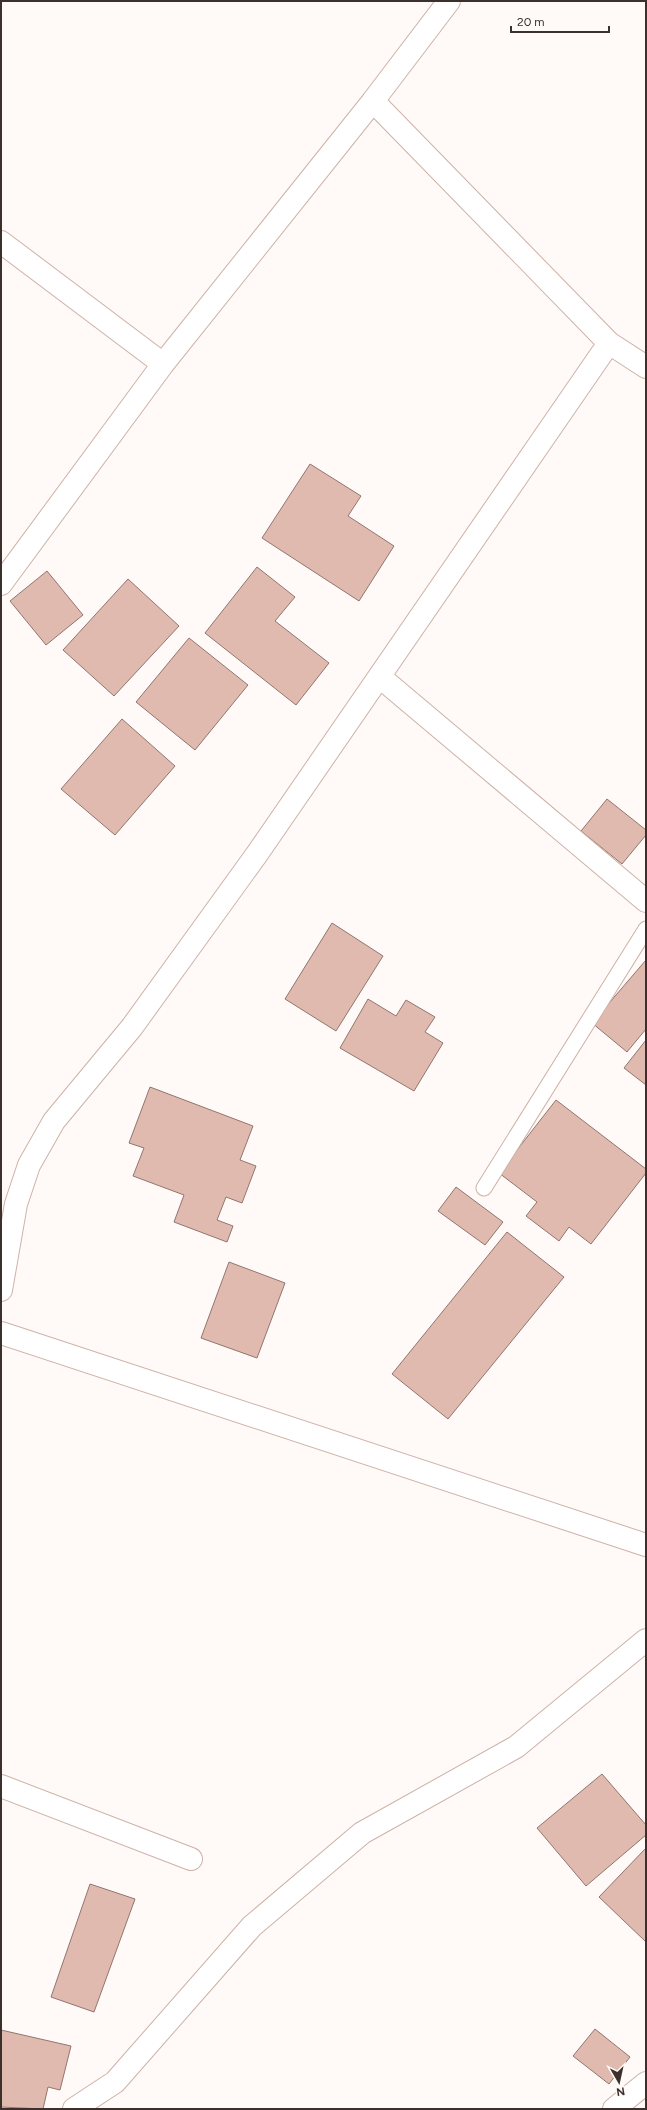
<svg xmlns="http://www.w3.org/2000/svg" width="647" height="2110" font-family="Figtree,sans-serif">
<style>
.building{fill:#e0baaf;stroke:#91766e}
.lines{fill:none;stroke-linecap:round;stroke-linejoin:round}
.service-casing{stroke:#ceb2a7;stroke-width:17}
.minor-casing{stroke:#ceb2a7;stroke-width:24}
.service{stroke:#fff;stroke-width:15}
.minor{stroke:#fff;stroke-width:22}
</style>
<rect width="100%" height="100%" fill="#fff9f7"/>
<path class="building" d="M310,464l51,32 -13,20 46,30 -35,55 -97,-63z
M257,567l38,30 -20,24 54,42 -33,42 -91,-72z
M47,571l36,44 -37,30 -36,-44z
M128,579l51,47 -65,70 -51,-46z
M189,638l59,47 -53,65 -59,-48z
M122,719l53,47 -60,69 -54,-46z
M607,799l39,31v5l-24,29 -41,-33z
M332,923l51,33 -47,75 -51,-32z
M646,960v69l-19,23 -35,-29z
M368,999l28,17 10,-16 29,17 -10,15 18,11 -29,48 -74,-43z
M646,1040v45l-22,-17z
M150,1087l103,39 -13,34 16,6 -14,37 -16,-6 -9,23 16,6 -6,16 -53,-20 10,-27 -51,-19 11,-28 -15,-5z
M556,1100l90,69v4l-55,71 -22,-17 -10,14 -33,-25 11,-14 -38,-29z
M456,1187l47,35 -18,23 -47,-34z
M507,1232l57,45 -116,142 -56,-45z
M229,1262l56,21 -28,75 -56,-20z
M602,1774l44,51v10l-60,51 -49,-58z
M646,1848v94l-47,-45z
M90,1884l45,15 -41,113 -43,-15z
M595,2029l35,28 -21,27 -36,-28z
M1,2030l70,16 -11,44 -12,-3 -5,22 -42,-2z"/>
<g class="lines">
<g class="service-casing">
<path id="service" d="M484,1188l162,-259"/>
</g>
<g class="minor-casing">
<path id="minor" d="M373,101l236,242 37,24
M1,242l162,122
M1,584l162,-220 210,-263 76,-100
M380,677l266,224
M1,1290l15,-86 13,-39 25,-44 78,-94 125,-173 352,-511
M1,1333l645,212
M1,1786l190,73
M74,2109l41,-27 137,-156 110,-93 154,-86 130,-107
M614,2109l32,-26"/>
</g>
<use href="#service" class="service"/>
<use href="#minor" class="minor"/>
</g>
<rect width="647" height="2110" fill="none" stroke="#3b302b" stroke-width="4"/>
<g transform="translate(619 2082) rotate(171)" stroke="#fff9f7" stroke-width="3" paint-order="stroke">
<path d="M0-3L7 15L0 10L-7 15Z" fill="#3b302b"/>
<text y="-6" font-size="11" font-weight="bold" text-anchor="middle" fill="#3b302b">N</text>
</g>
<path d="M511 26v6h98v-6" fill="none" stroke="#3b302b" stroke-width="2"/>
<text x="517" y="26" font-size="12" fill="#3b302b" stroke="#fff9f7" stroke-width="3" paint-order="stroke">20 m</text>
</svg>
